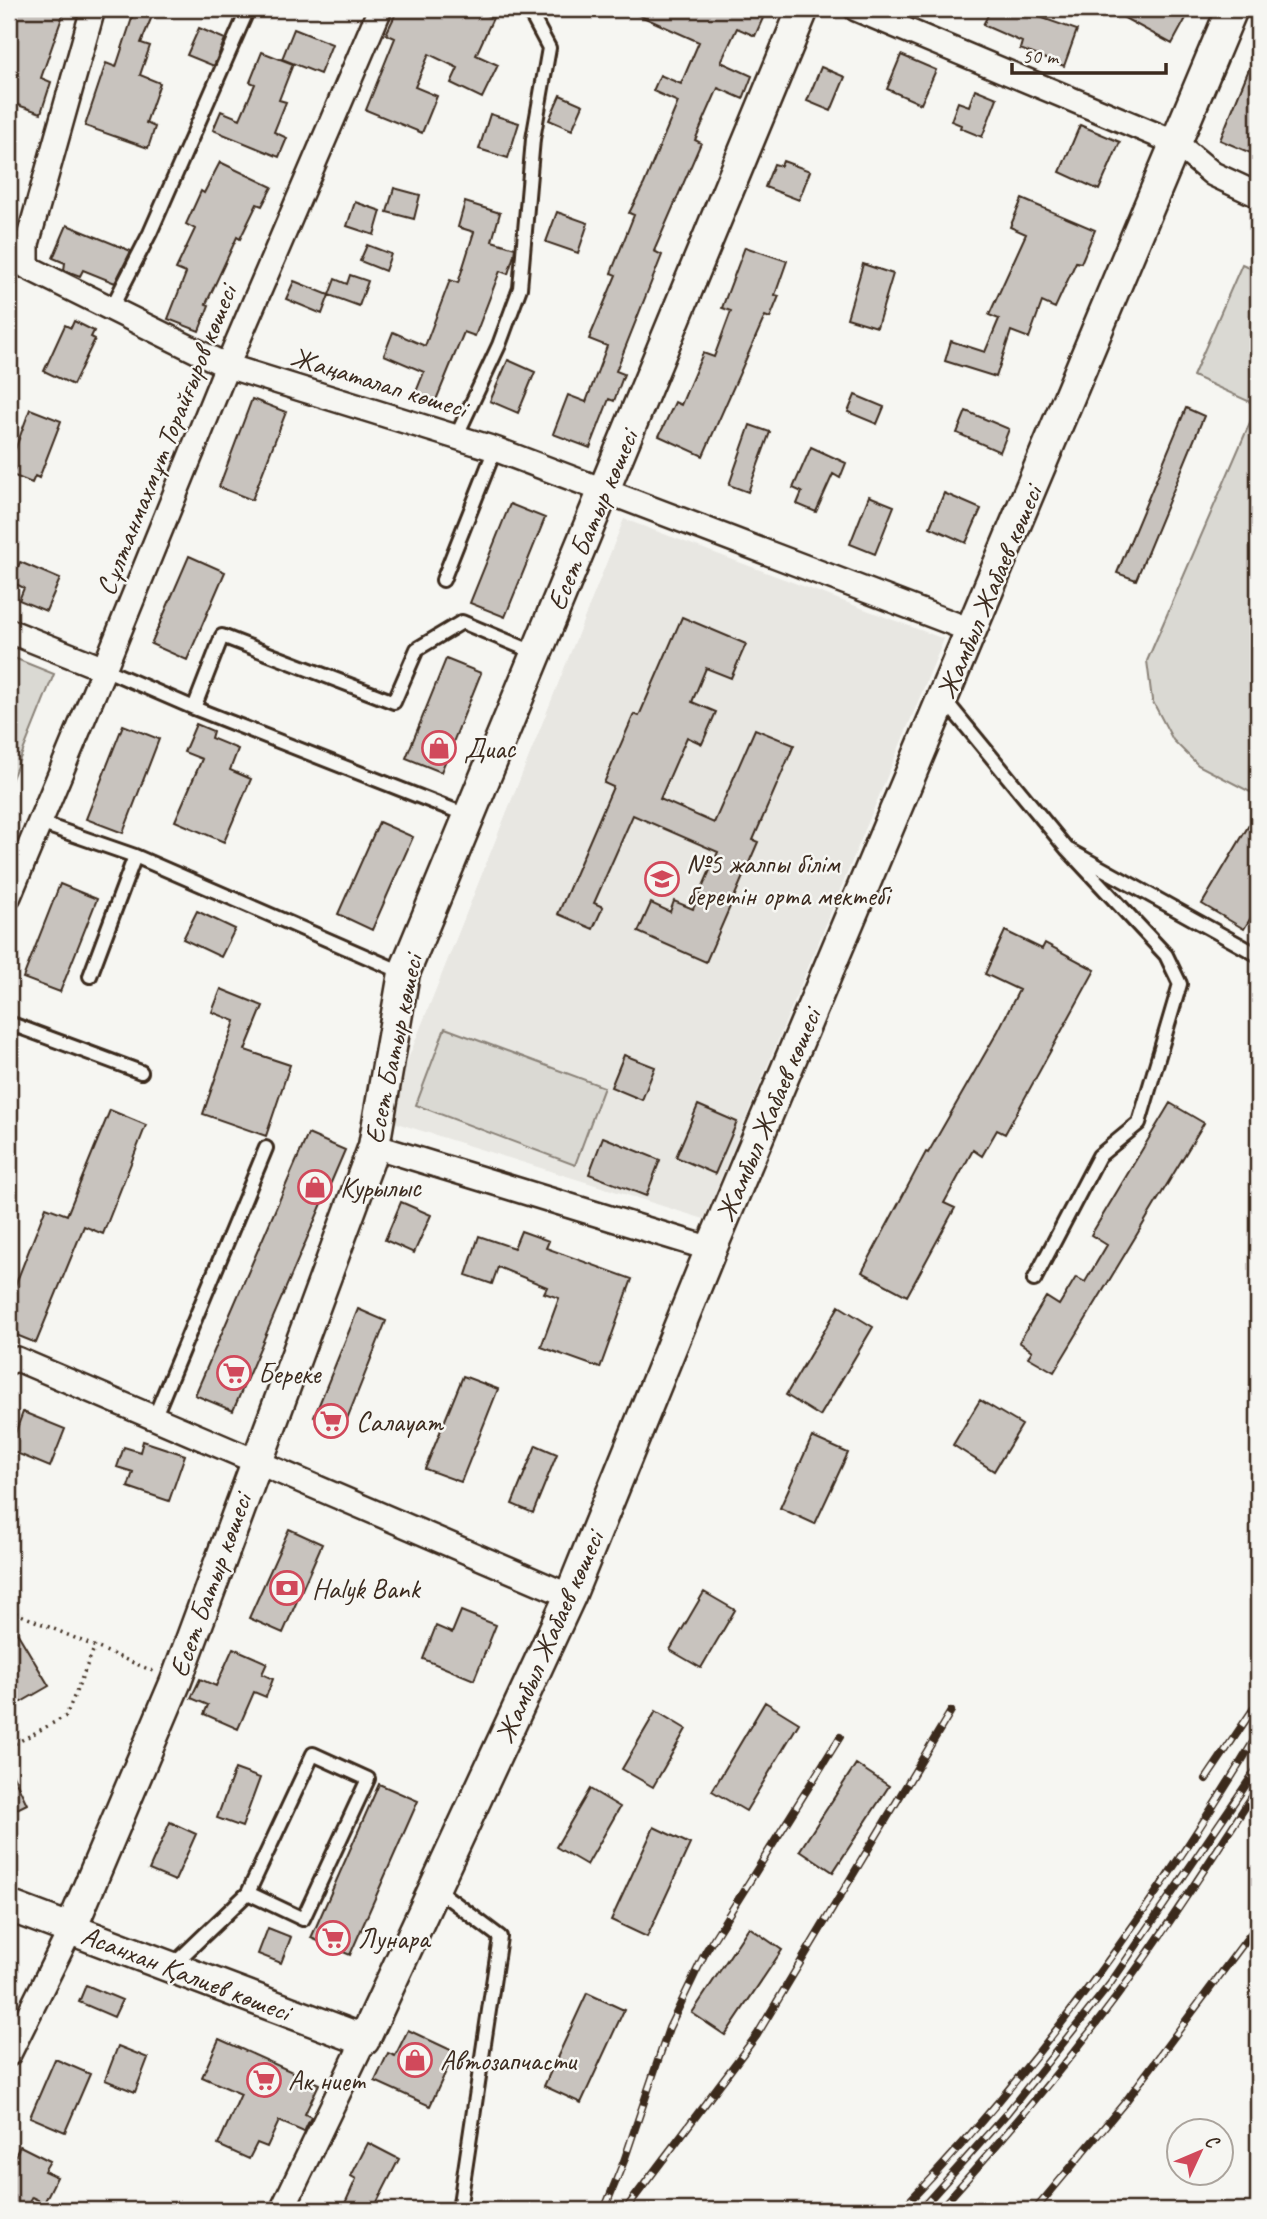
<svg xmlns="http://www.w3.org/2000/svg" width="1267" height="2219" font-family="Caveat,sans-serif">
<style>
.built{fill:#e8e7e2}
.green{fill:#dad9d3;stroke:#8a8278;stroke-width:2}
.building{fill:#c8c3be;stroke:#3b2a1e;stroke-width:2}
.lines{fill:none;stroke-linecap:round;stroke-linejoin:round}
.service-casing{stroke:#3b2a1e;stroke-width:18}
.minor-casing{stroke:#3b2a1e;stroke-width:28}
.tertiary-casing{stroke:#3b2a1e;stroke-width:35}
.path{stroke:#3b2a1e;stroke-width:3.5;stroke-dasharray:2 5;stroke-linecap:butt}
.service{stroke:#f6f6f2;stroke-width:12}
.minor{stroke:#f6f6f2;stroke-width:23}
.tertiary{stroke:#f6f6f2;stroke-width:30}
.rail-casing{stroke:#3b2a1e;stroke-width:8}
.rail{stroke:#f6f6f2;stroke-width:5;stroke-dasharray:16;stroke-linecap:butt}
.labels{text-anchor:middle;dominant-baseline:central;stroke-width:5;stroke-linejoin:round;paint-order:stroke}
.street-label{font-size:28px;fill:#3b2a1e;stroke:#f6f6f2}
.poi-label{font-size:28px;fill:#3b2a1e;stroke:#f6f6f2;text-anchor:start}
</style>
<rect width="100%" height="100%" fill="#f6f6f2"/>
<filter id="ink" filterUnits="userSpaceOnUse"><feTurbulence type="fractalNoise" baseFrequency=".0143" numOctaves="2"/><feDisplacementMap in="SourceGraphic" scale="14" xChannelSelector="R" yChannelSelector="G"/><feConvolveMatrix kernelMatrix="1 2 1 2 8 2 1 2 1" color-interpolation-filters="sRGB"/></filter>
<g filter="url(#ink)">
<path class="built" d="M624,519l320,120 -240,580 -320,-100z"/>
<path class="green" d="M1242,264l16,7v112l-8,19 -57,-26z
M1258,404v391h-2l-58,-30 -25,-25 -21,-40 -5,-39z
M9,656l45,18 -45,112z
M445,1028l159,59 -29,78 -159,-60z"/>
<path class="building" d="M19,9h46l-24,69 10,4 -10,31 -32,-11v-65z
M135,9h20l-14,34 9,3 -10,29 20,8 -14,40 9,4 -7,21 -63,-22 21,-63 10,4z
M398,9h74l21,9 -17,37 22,10 -16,33 -31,-15 7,-15 -29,-14 -14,33 22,9 -15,37 -56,-23 29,-72 -9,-4z
M625,9h142l-12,27 -18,-8 -16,34 31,14 -9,23 -25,-11 -23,52 6,3 -47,108 8,4 -46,116 8,3 -10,27 -5,-2 -19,49 -37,-14 15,-39 18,7 21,-56 -18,-7 27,-64 -5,-2 23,-58 -5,-2 15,-29 34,-82 -25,-11 7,-16 21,9 18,-42z
M991,9h39l-2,4 49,17 -13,36 -44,-17 2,-7 -39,-17z
M1108,9h83l-19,35z
M199,28l26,11 -11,27 -27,-11z
M294,29l38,15 -12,30 -38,-15z
M1258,47v94l-5,13 -33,-14z
M262,52l31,12 -14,36 7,2 -12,30 13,6 -8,19 -66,-27 8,-19 19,8 15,-35 -5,-2z
M901,55l35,15 -15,34 -34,-15z
M821,67l24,10 -14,34 -24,-10z
M975,89l22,9 -15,39 -22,-9 1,-3 -10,-4 7,-19 11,4z
M560,95l23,10 -11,25 -23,-10z
M490,114l29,9 -11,35 -29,-9z
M1080,125l40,17 -21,48 -39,-18z
M783,161l27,10 -11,29 -34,-13 9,-23 7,2z
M220,162l52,25 -10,19 -5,-2 -17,35 -3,-2 -31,67 3,1 -10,26 -31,-12 18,-46 -10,-4 19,-40 -9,-5 15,-33 3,2z
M394,188l26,7 -6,24 -27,-7z
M1022,199l73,31 -14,33 -5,-1 -21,46 -13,-6 -13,36 -18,-7 -15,46 -51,-16 6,-20 34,11 14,-33 -10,-4 37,-81 -16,-7z
M355,202l26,9 -7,24 -27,-9z
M465,202l35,11 -8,28 23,7 -1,7 -6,19 -8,-3 -25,65 -11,-4 -30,73 -20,-8 10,-25 -40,-17 9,-23 32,14 25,-66 8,3 16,-51 -16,-5z
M557,212l31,11 -10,30 -32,-11z
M67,225l64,26 -16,32 -32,-13 -3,6 -16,-6 1,-7 -12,-5z
M367,245l24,9 -6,17 -25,-10z
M745,247l42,14 -12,34 4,1 -9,22 -5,-2 -62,140 -44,-20 16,-34 6,3 22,-52 11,4 17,-46 -9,-3z
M863,264l30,10 -16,53 -30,-9z
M350,275l18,6 -9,25 -30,-11 6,-16 12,5z
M294,281l35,14 -7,19 -36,-15z
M74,321l20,10 -3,6 4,2 -22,46 -29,-14 21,-46 6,3z
M508,360l27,12 -17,41 -28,-12z
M855,395l29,12 -7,17 -29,-12z
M252,399l34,13 -34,88 -33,-13z
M1186,408l18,8 -68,164 -19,-7z
M30,409l31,12 -22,57 -4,-2 -3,7 -20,-8 3,-7 -6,-2z
M966,411l43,18 -9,23 -43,-19z
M750,425l20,7 -22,60 -19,-7z
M811,447l35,16 -6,15 -7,-4 -17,38 -19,-8 5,-12 -9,-4z
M944,493l37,16 -15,34 -36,-16z
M869,496l25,10 -19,48 -25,-10z
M510,504l35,14 -40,99 -35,-14z
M189,556l36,16 -38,88 -36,-16z
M20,562l40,17 -14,32 -27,-11 5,-12 -12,-6z
M682,617l64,27 -15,34 -25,-10 -14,34 24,10 -14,32 -15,-7 -27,62 54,24 41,-94 39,16 -41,95 5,2 -52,120 -68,-30 13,-29 19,9 4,-11 19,8 25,-57 -85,-37 -39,88 9,4 -10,22 -35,-15 55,-127 -9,-4 30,-69 5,2z
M446,659l35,14 -40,99 -35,-14z
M196,724l17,7 -2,7 27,11 -8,21 21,9 -27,63 -49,-21 27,-62 -18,-7z
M123,725l36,14 -36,94 -37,-14z
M1258,810v96l-14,23 -42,-25z
M379,822l34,15 -41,93 -34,-16z
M60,884l37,15 -37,93 -37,-14z
M197,911l38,18 -14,28 -38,-18z
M1005,931l37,18 3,-6 50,27 -90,164 -8,-4 -15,26 -9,-6 -29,53 11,5 -48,88 -45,-24 64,-120 2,1 70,-122 21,-41 -34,-16z
M221,989l42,17 -18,44 45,15 -24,71 -63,-22 32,-93 -23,-9z
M624,1055l31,12 -13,33 -31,-13z
M1170,1103l34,20 -150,249 -26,-15 4,-6 -13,-9 27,-45 13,8 17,-28 9,5 22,-37 -16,-10z
M698,1105l39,17 -22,52 -39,-17z
M110,1110l36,15 -43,109 -19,-8 -48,117 -27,-11v-31l37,-94 21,8z
M308,1134l37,16 -112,261 -38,-16z
M603,1137l57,23 -14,36 -57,-22z
M401,1202l30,13 -17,38 -29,-13z
M521,1231l28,10 -3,7 86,31 -32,89 -59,-21 18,-49 -15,-5 3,-6 -49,-20 -6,17 -26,-9 13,-39 35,12z
M839,1306l34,21 -53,89 -34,-21z
M358,1309l28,12 -43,108 -29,-12z
M463,1376l35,13 -37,93 -36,-13z
M980,1400l42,25 -28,46 -41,-26z
M23,1412l42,17 -15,38 -41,-17z
M812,1437l36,16 -33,71 -35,-16z
M143,1441l42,14 -16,46 -41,-14 5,-15 -16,-5 7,-20 16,5z
M536,1445l21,9 -24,59 -21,-9z
M289,1529l33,15 -39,89 -34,-15z
M704,1592l31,18 -34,58 -31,-18z
M461,1611l35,14 -22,55 -51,-21 13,-33 16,7z
M9,1619l40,67 -40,23z
M233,1648l34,15 -5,11 11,5 -7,18 -12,-5 -16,37 -34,-15 4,-9 -17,-7 9,-19 16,7z
M765,1702l34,21 -53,88 -34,-20z
M656,1711l30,18 -33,58 -31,-18z
M856,1764l33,22 -56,86 -33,-22z
M9,1767l18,37 -18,9z
M235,1769l25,9 -18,49 -25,-9z
M379,1784l39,17 -68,154 -39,-17z
M590,1789l30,18 -33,58 -31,-18z
M170,1822l26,12 -21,47 -26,-11z
M654,1827l36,17 -43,93 -36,-17z
M749,1927l33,23 -57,85 -33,-22z
M268,1928l23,9 -10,26 -23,-9z
M86,1985l36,15 -8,17 -35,-15z
M587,1993l37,17 -43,93 -37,-17z
M408,2030l47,22 -25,54 -55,-25 13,-28 7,3z
M219,2039l100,45 -14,30 6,3 -7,15 -25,-11 -12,26 -10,-4 -8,16 -31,-14 23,-51 -39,-17z
M118,2046l30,12 -13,34 -30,-12z
M55,2059l35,15 -25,58 -35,-15z
M368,2143l31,16 -26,51h-31l14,-31 -5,-3z
M20,2146l30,15 -6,10 13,6 -13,26 -12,-6 -7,13h-16v-42z"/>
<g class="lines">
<g class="service-casing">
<path id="service" d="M111,309l39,-76 98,-224
M456,437l43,-92 21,-57 13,-149 16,-91 -17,-32 2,-7
M443,580l52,-131
M104,669l90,39 275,108
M944,699l123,150 191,106
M194,708l28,-72 172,66 23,-53 45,-27 74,31
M40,823l95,33 269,117
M90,976l45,-120
M9,1023l132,49
M1034,1280l65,-124 40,-33 41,-139 -14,-29 -99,-106
M154,1418l112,-270
M435,1888l65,49 -41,273
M172,1966l76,-73 65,-139 55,25 -65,140 -55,-26"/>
</g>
<g class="minor-casing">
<path id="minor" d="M93,9l-66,235v23l200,99 268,83 478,182
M856,9l320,134 37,31 45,21
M9,631l95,38
M9,896l95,-227 123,-303 153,-357
M374,1146l337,103
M9,1362l8,-3 553,237
M9,2054l62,-125
M282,2210l82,-170"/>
</g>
<g class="tertiary-casing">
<path id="tertiary" d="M9,1906l355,134 206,-444 141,-347 521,-1240
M71,1929l105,-248 198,-535 30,-173 399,-964"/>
</g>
<path class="path" d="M9,1610l146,62
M9,1617l6,-4
M9,1747l57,-31 29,-70"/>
<use href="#service" class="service"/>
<use href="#minor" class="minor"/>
<use href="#tertiary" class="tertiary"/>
<g class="rail-casing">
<path id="rail" d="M1206,1779l52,-77
M604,2210l20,-49 45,-133 37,-77 134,-214
M625,2210l132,-175 194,-324
M901,2210c138,-143 254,-306 357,-476
M920,2210l87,-97 103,-129 148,-217
M939,2210c64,-71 127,-144 184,-222 47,-64 90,-132 134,-199
M1035,2210l91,-109 132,-177"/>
</g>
<use href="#rail" class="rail"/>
</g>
</g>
<defs>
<g id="shop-ring" transform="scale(1.75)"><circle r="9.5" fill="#f6f6f2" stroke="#d1495b" stroke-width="1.5"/><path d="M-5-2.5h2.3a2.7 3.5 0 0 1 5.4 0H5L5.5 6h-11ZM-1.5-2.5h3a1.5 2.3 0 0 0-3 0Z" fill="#d1495b"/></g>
<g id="school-ring" transform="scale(1.75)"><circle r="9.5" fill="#f6f6f2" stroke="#d1495b" stroke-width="1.5"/><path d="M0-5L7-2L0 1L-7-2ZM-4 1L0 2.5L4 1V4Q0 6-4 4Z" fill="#d1495b"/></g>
<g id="supermarket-ring" transform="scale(1.75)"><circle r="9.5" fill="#f6f6f2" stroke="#d1495b" stroke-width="1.5"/><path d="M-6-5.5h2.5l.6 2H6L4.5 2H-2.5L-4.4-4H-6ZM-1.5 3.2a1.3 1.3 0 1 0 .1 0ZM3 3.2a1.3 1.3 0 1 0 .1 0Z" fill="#d1495b"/></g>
<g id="bank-ring" transform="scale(1.75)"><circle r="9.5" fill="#f6f6f2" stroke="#d1495b" stroke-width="1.5"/><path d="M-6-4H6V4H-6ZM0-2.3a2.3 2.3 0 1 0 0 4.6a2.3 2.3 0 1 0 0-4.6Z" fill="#d1495b"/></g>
</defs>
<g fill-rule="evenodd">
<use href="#shop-ring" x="439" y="748"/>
<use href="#school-ring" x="662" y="879"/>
<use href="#shop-ring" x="315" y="1187"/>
<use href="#supermarket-ring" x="234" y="1373"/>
<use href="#supermarket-ring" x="331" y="1421"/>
<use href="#bank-ring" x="287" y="1588"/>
<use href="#supermarket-ring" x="333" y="1938"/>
<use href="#shop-ring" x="415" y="2060"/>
<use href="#supermarket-ring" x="264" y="2080"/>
</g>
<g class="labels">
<g class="street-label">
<text transform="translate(379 382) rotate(17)">Жаңаталап көшесі</text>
<text transform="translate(166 440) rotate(-68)">Сұлтанмахмұт Торайғыров көшесі</text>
<text transform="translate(592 520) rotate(-67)">Есет Батыр көшесі</text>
<text transform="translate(989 592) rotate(-67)">Жамбыл Жабаев көшесі</text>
<text transform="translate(393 1049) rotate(-78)">Есет Батыр көшесі</text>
<text transform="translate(768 1115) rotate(-67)">Жамбыл Жабаев көшесі</text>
<text transform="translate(210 1585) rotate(-70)">Есет Батыр көшесі</text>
<text transform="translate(549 1637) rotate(-66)">Жамбыл Жабаев көшесі</text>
<text transform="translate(186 1973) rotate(21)">Асанхан Қалиев көшесі</text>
</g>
<g class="poi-label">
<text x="464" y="748">Диас</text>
<text x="686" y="863">№5 жалпы білім<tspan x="686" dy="32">беретін орта мектебі</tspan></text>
<text x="340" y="1187">Курылыс</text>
<text x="258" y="1373">Береке</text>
<text x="356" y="1421">Салауат</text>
<text x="312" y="1588">Halyk Bank</text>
<text x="358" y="1938">Лунара</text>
<text x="440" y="2060">Автозапчасти</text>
<text x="288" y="2080">Ак ниет</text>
</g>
</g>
<rect width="1267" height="2219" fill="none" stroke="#f6f6f2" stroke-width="35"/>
<rect x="18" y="18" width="1232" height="2184" fill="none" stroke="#3b2a1e" stroke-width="2.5" filter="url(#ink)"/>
<g transform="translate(1200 2152) rotate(46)"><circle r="33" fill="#f6f6f2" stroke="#aba49d" stroke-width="2"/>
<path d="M0-5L12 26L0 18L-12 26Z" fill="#d1495b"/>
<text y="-10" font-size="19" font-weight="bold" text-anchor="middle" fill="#3b2a1e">С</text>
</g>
<path d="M1012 63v10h154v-10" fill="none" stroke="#3b2a1e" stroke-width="3.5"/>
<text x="1022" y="63" font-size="21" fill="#3b2a1e" stroke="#f6f6f2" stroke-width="5" paint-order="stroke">50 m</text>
</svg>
